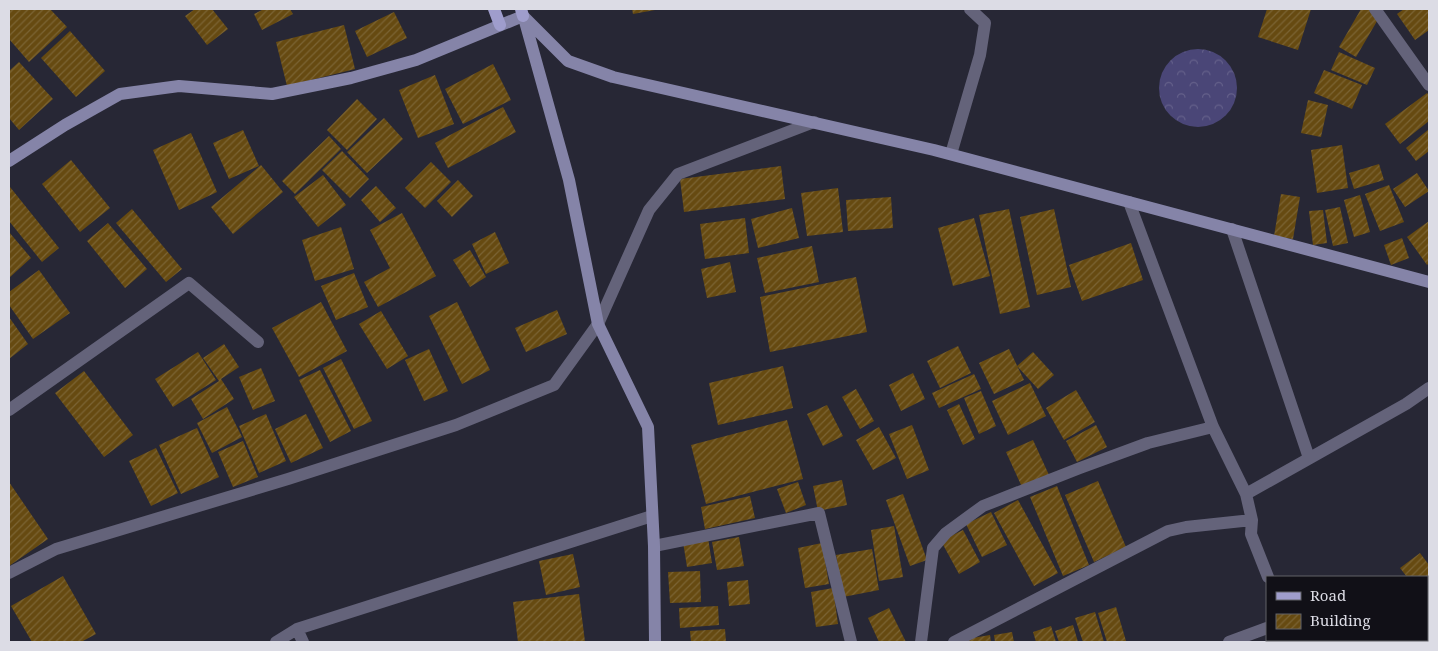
<svg xmlns="http://www.w3.org/2000/svg" width="1438" height="651" viewBox="0 0 1438 651" font-family="'Noto Serif',serif">
	<style>
		.forest { fill: url(#forest-crowns) }
		.building { fill: url(#building-hatch) }
		.lines { fill: none; stroke-linecap: round; stroke-linejoin: round }
		.street { stroke: #64637a; stroke-width: 12 }
		.secondary { stroke: #8584a8; stroke-width: 12 }
		.primary { stroke: #9f9dcc; stroke-width: 12 }
	</style>
	<defs>
		<pattern id="forest-crowns" width="20" height="18" patternUnits="userSpaceOnUse" patternTransform="scale(1.25)"><rect width="20" height="18" fill="#4a4677"/><path d="M2 6a3 3 0 1 1 6 0M12 15a3 3 0 1 1 6 0" fill="none" stroke="#64608a"/></pattern>
		<pattern id="building-hatch" width="6" height="6" patternUnits="userSpaceOnUse" patternTransform="scale(1.25)"><rect width="6" height="6" fill="#664a11"/><path d="M-1 1l2-2M0 6l6-6M5 7l2-2" fill="none" stroke="#7b6434"/></pattern>
	</defs>
	<rect width="100%" height="100%" fill="#272735"/>
	<path class="forest" d="M1159 88a39 39 0 1 1 78 0a39 39 0 1 1-78 0Z"/>
	<path class="building" d="M 10,9 L 50,9 L 67,27 L 29,62 L 9,39 L 9,10 Z
		M 195,9 L 212,9 L 228,29 L 207,45 L 185,16 Z
		M 264,9 L 290,9 L 293,14 L 262,30 L 254,14 Z
		M 632,9 L 655,9 L 655,10 L 633,14 Z
		M 1267,9 L 1311,9 L 1298,50 L 1258,37 Z
		M 1361,9 L 1368,9 L 1380,16 L 1356,57 L 1339,47 Z
		M 1404,9 L 1429,9 L 1429,30 L 1415,40 L 1397,14 Z
		M 394,12 L 407,38 L 367,57 L 355,31 Z
		M 344,25 L 355,69 L 287,86 L 276,42 Z
		M 70,31 L 105,71 L 76,97 L 41,58 Z
		M 1339,52 L 1375,68 L 1367,85 L 1331,70 Z
		M 19,62 L 53,99 L 19,130 L 9,118 L 9,71 Z
		M 493,64 L 511,100 L 463,124 L 445,89 Z
		M 1324,70 L 1362,85 L 1352,109 L 1314,93 Z
		M 435,75 L 454,124 L 418,138 L 399,90 Z
		M 1427,93 L 1429,95 L 1429,121 L 1400,144 L 1385,124 Z
		M 357,99 L 377,119 L 347,150 L 327,130 Z
		M 1308,100 L 1328,105 L 1321,137 L 1301,133 Z
		M 503,107 L 516,132 L 448,168 L 435,143 Z
		M 384,118 L 403,139 L 367,173 L 347,152 Z
		M 1429,129 L 1429,151 L 1416,161 L 1406,148 Z
		M 243,130 L 259,166 L 229,179 L 213,143 Z
		M 191,133 L 217,192 L 179,210 L 153,150 Z
		M 329,136 L 341,149 L 295,194 L 282,181 Z
		M 1342,145 L 1348,188 L 1317,193 L 1311,150 Z
		M 342,151 L 369,179 L 350,198 L 322,170 Z
		M 71,160 L 110,208 L 80,232 L 42,184 Z
		M 431,162 L 451,182 L 425,208 L 405,188 Z
		M 1379,164 L 1384,180 L 1354,189 L 1349,173 Z
		M 261,165 L 283,192 L 233,234 L 211,207 Z
		M 781,166 L 785,199 L 684,212 L 680,179 Z
		M 1417,173 L 1429,191 L 1405,207 L 1393,189 Z
		M 323,175 L 346,205 L 318,227 L 294,197 Z
		M 458,180 L 473,196 L 452,217 L 437,201 Z
		M 1389,185 L 1404,222 L 1380,231 L 1365,194 Z
		M 376,186 L 396,208 L 380,222 L 361,200 Z
		M 10,187 L 59,248 L 42,262 L 9,221 Z
		M 838,188 L 843,232 L 807,236 L 801,193 Z
		M 1281,194 L 1300,197 L 1293,239 L 1274,236 Z
		M 1360,195 L 1370,232 L 1354,237 L 1344,200 Z
		M 891,197 L 893,228 L 848,231 L 846,200 Z
		M 1340,207 L 1348,243 L 1333,246 L 1325,210 Z
		M 792,208 L 799,238 L 758,248 L 751,219 Z
		M 132,209 L 182,269 L 166,282 L 116,223 Z
		M 1009,209 L 1030,307 L 1000,314 L 979,215 Z
		M 1054,209 L 1071,287 L 1037,295 L 1020,217 Z
		M 1323,210 L 1327,243 L 1313,245 L 1309,211 Z
		M 402,213 L 436,276 L 378,307 L 364,282 L 390,268 L 370,230 Z
		M 745,218 L 749,253 L 705,259 L 700,224 Z
		M 974,218 L 990,276 L 953,286 L 938,228 Z
		M 1429,221 L 1429,263 L 1427,265 L 1407,237 Z
		M 108,223 L 147,269 L 125,288 L 87,241 Z
		M 341,227 L 354,269 L 315,281 L 302,240 Z
		M 9,232 L 31,258 L 9,278 Z
		M 495,232 L 509,263 L 486,274 L 472,244 Z
		M 1402,238 L 1409,258 L 1391,265 L 1384,245 Z
		M 1131,243 L 1143,280 L 1082,301 L 1069,265 Z
		M 812,246 L 819,282 L 765,293 L 757,258 Z
		M 470,250 L 486,277 L 470,287 L 453,260 Z
		M 730,262 L 736,292 L 707,298 L 701,269 Z
		M 39,270 L 70,313 L 33,339 L 9,305 L 9,292 Z
		M 354,273 L 368,307 L 336,320 L 321,286 Z
		M 856,277 L 867,332 L 770,352 L 760,297 Z
		M 321,302 L 347,351 L 299,377 L 272,328 Z
		M 457,302 L 490,370 L 462,384 L 429,316 Z
		M 557,310 L 567,334 L 526,352 L 515,328 Z
		M 381,311 L 408,356 L 387,369 L 359,324 Z
		M 9,317 L 28,344 L 9,359 Z
		M 224,344 L 239,367 L 221,379 L 234,399 L 203,419 L 191,399 L 219,381 L 203,358 Z
		M 958,346 L 971,373 L 940,388 L 927,361 Z
		M 429,349 L 448,391 L 424,401 L 405,360 Z
		M 1009,349 L 1024,380 L 994,394 L 979,363 Z
		M 198,352 L 216,380 L 173,407 L 155,379 Z
		M 1033,352 L 1054,375 L 1038,389 L 1017,366 Z
		M 341,359 L 372,421 L 354,429 L 323,368 Z
		M 783,366 L 793,408 L 718,425 L 709,383 Z
		M 261,368 L 275,401 L 253,410 L 239,377 Z
		M 320,370 L 351,431 L 330,442 L 299,380 Z
		M 84,371 L 133,435 L 104,457 L 55,393 Z
		M 913,373 L 925,399 L 901,411 L 889,385 Z
		M 974,374 L 981,389 L 939,408 L 932,393 Z
		M 1030,383 L 1046,416 L 1008,435 L 992,401 Z
		M 856,389 L 874,421 L 860,429 L 842,397 Z
		M 1076,390 L 1095,422 L 1064,440 L 1046,408 Z
		M 981,391 L 996,426 L 979,434 L 964,398 Z
		M 959,404 L 975,439 L 963,445 L 947,410 Z
		M 827,405 L 843,436 L 823,446 L 807,414 Z
		M 227,407 L 242,437 L 212,453 L 197,423 Z
		M 266,414 L 286,461 L 259,473 L 239,426 Z
		M 306,414 L 323,448 L 291,463 L 275,429 Z
		M 787,420 L 803,479 L 706,504 L 691,445 Z
		M 912,425 L 929,470 L 907,479 L 889,434 Z
		M 1096,425 L 1107,447 L 1077,462 L 1066,441 Z
		M 879,427 L 896,458 L 873,470 L 856,440 Z
		M 197,428 L 219,477 L 181,494 L 159,445 Z
		M 1033,440 L 1049,475 L 1022,487 L 1006,452 Z
		M 243,441 L 258,477 L 233,487 L 218,452 Z
		M 156,448 L 178,493 L 151,506 L 129,461 Z
		M 842,480 L 847,505 L 818,511 L 813,486 Z
		M 1098,481 L 1126,547 L 1094,562 L 1065,495 Z
		M 9,482 L 48,539 L 9,566 Z
		M 798,482 L 806,505 L 786,513 L 777,489 Z
		M 1057,486 L 1089,565 L 1063,576 L 1030,497 Z
		M 903,494 L 927,560 L 910,566 L 886,500 Z
		M 750,496 L 755,518 L 705,529 L 701,507 Z
		M 1018,500 L 1058,573 L 1034,586 L 994,513 Z
		M 991,512 L 1007,545 L 982,557 L 966,524 Z
		M 894,526 L 903,577 L 879,581 L 871,530 Z
		M 963,530 L 980,562 L 959,574 L 941,541 Z
		M 739,537 L 744,566 L 717,570 L 712,542 Z
		M 708,538 L 712,563 L 687,567 L 683,542 Z
		M 822,543 L 829,584 L 805,588 L 798,548 Z
		M 872,549 L 879,590 L 843,597 L 836,555 Z
		M 1420,553 L 1429,565 L 1429,606 L 1427,602 L 1427,577 L 1407,577 L 1400,568 Z
		M 573,554 L 580,587 L 546,595 L 539,561 Z
		M 700,571 L 701,602 L 670,603 L 668,572 Z
		M 63,576 L 96,634 L 81,642 L 32,642 L 11,606 Z
		M 748,580 L 750,604 L 729,606 L 727,582 Z
		M 833,588 L 838,624 L 816,627 L 811,592 Z
		M 579,594 L 585,642 L 518,642 L 513,602 Z
		M 718,606 L 719,625 L 680,628 L 679,608 Z
		M 1116,607 L 1126,641 L 1107,642 L 1098,613 Z
		M 889,608 L 906,642 L 879,642 L 868,618 Z
		M 1095,612 L 1104,642 L 1083,642 L 1075,618 Z
		M 1073,625 L 1078,642 L 1059,642 L 1055,631 Z
		M 1051,626 L 1056,642 L 1036,642 L 1033,632 Z
		M 725,629 L 726,642 L 691,642 L 690,631 Z
		M 1012,632 L 1014,642 L 995,642 L 994,635 Z
		M 990,635 L 991,642 L 968,642 L 967,639 Z
		M 1334,640 L 1362,640 L 1364,642 L 1331,642 Z
		M 1368,640 L 1420,640 L 1417,642 L 1370,642 Z"/>
	<g class="lines">
		<path class="street" d="M 1375,9 L 1429,85
			M 951,154 L 980,55 L 985,23 L 970,9
			M 1129,202 L 1213,427 L 1246,494
			M 1232,229 L 1309,458
			M 9,410 L 189,283 L 258,342
			M 654,546 L 819,513 L 851,642
			M 9,573 L 56,549 L 288,479 L 456,425 L 554,385 L 598,324 L 649,210 L 678,174 L 814,122
			M 1268,577 L 1251,534 L 1252,520 L 1246,494 L 1406,404 L 1429,388
			M 1292,640 L 1293,642
			M 276,642 L 297,629
			M 303,642 L 297,629 L 652,516
			M 921,642 L 933,548 L 946,533 L 983,506 L 1080,468 L 1148,443 L 1213,427
			M 954,642 L 1168,531 L 1186,527 L 1252,520
			M 1229,642 L 1267,628"/>
		<path class="secondary" d="M 523,16 L 568,61 L 613,77 L 934,150 L 1429,282
			M 524,18 L 569,180 L 598,324 L 648,427 L 654,546 L 655,642
			M 9,161 L 65,125 L 120,94 L 179,86 L 272,94 L 351,78 L 416,60 L 523,16"/>
		<path class="primary" d="M 494,9 L 500,25
			M 521,9 L 523,16"/>
	</g>
	<rect width="1438" height="651" fill="none" stroke="#dcdce5" stroke-width="20"/>
	<rect x="1266" y="576" width="162" height="65" fill="#111017" stroke="#626269"/>
	<rect x="1276" y="592" width="25" height="8" fill="#9f9dcc" stroke="#626269"/>
	<text x="1310" y="601" font-size="15" fill="#dcdce5">Road</text>
	<rect x="1276" y="614" width="25" height="15" fill="url(#building-hatch)" stroke="#626269"/>
	<text x="1310" y="626" font-size="15" fill="#dcdce5">Building</text>
</svg>
